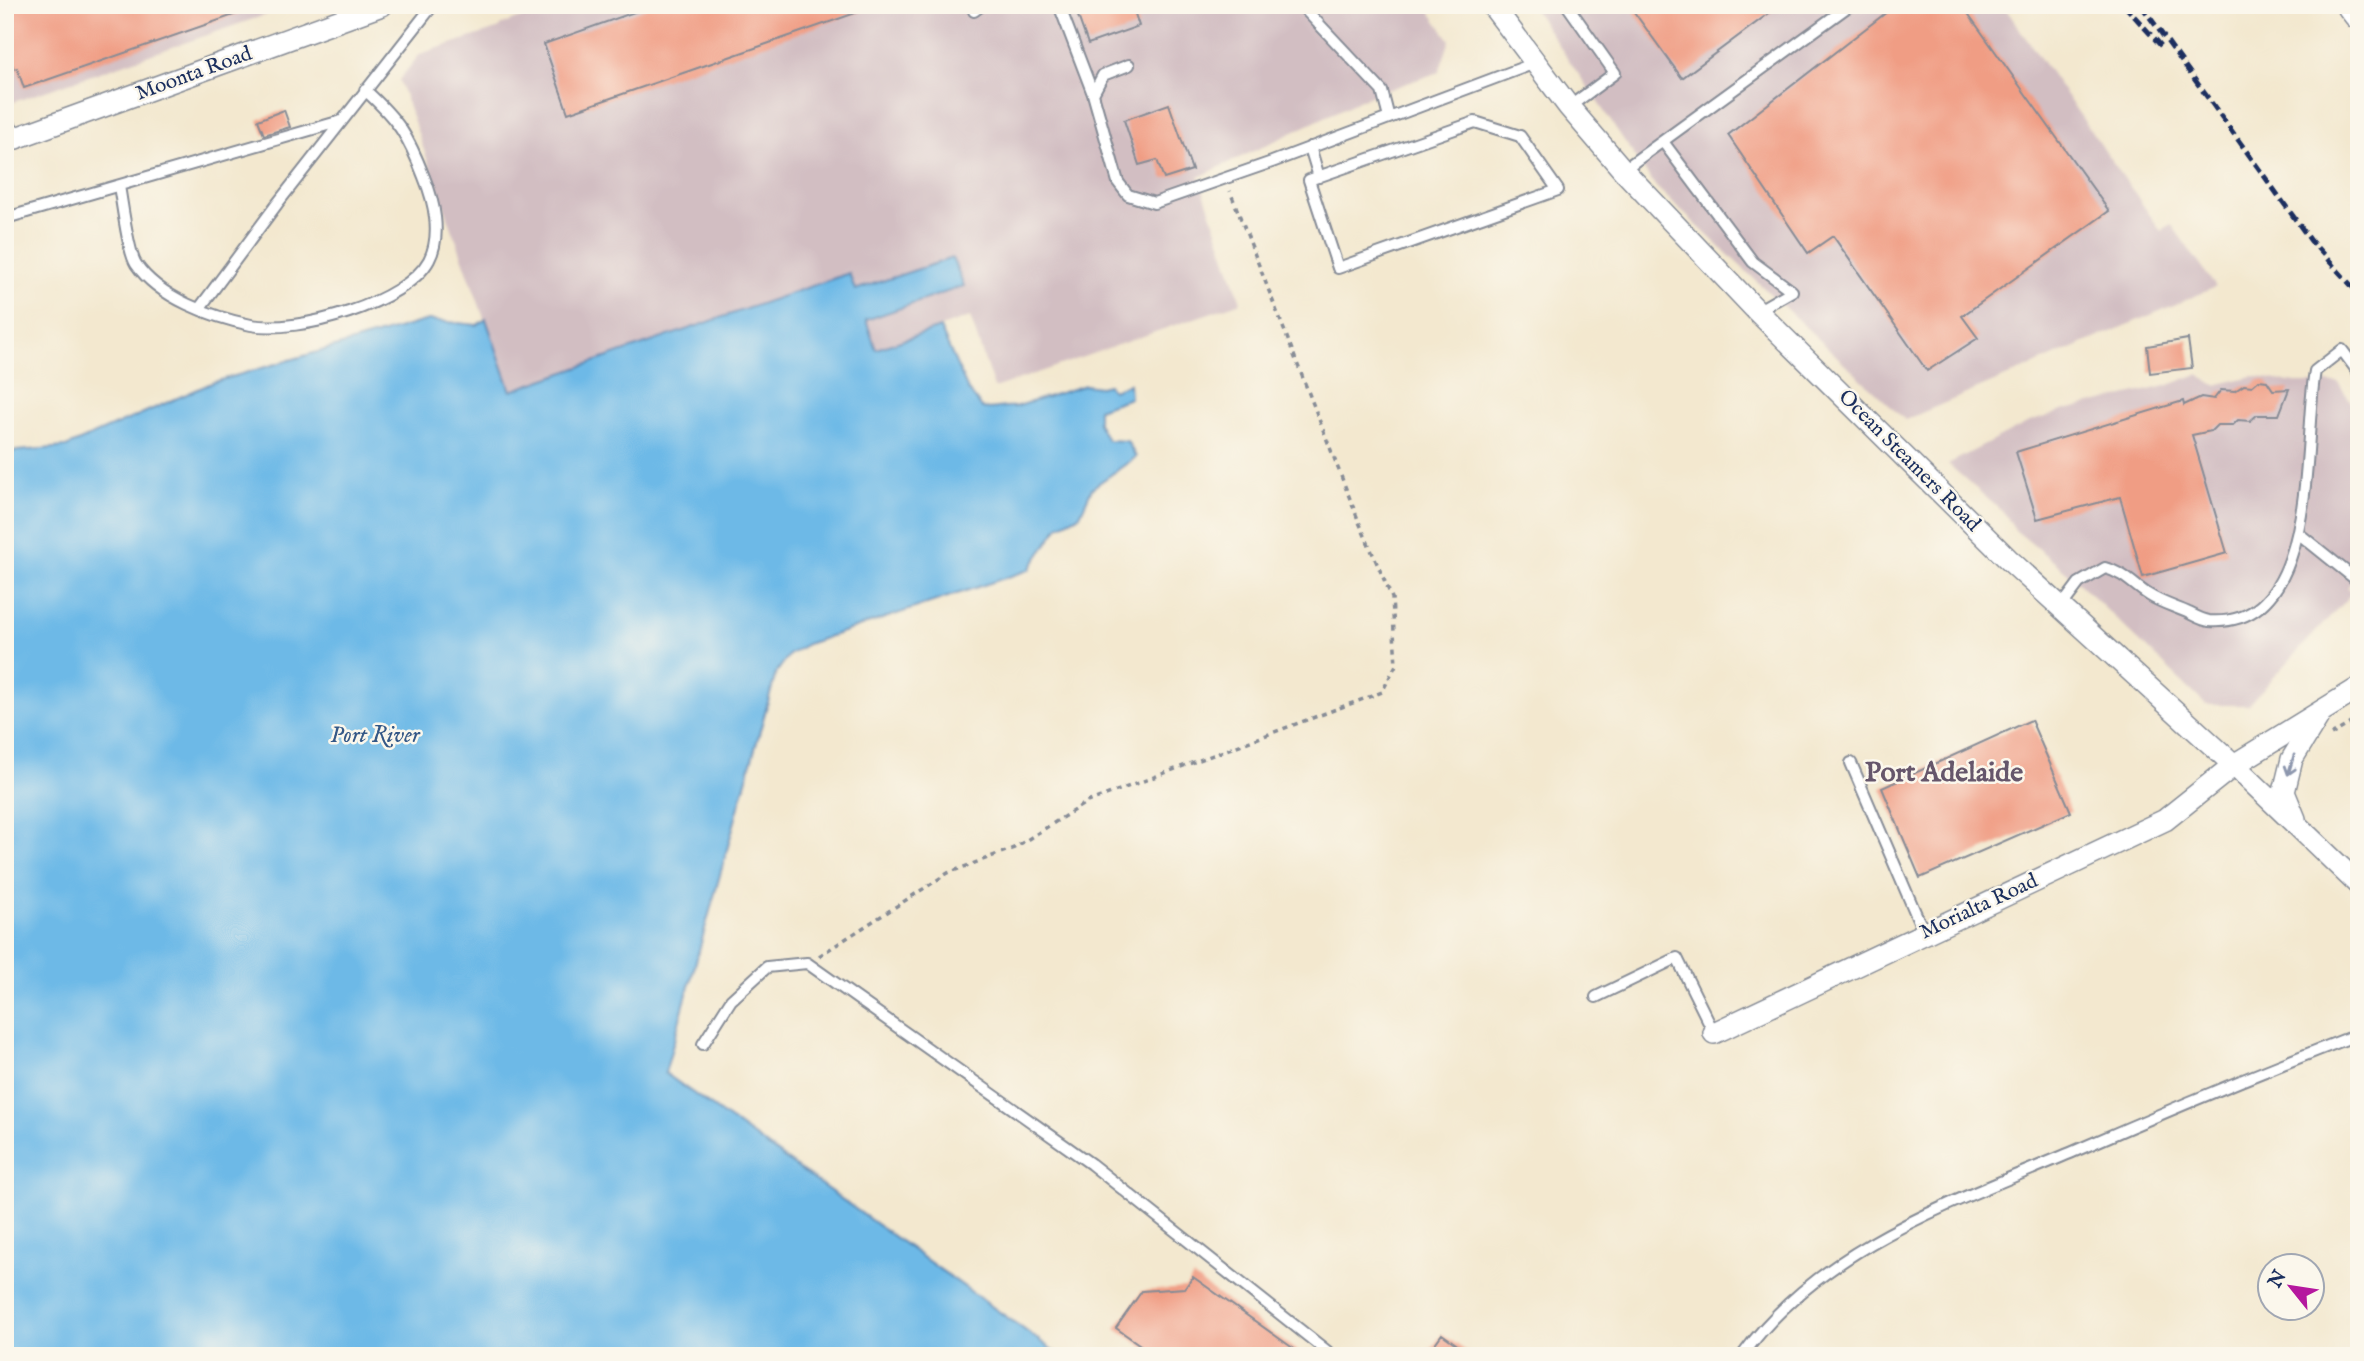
<svg xmlns="http://www.w3.org/2000/svg" width="2364" height="1361" viewBox="0 0 2364 1361" font-family="'IM FELL English',serif">
	<style>
		.industrial { fill: #d2bec2 }
		.water { fill: #6db9e7; stroke: #4474a2; stroke-width: 2 }
		.building { fill: #f09d84 }
		.lines { fill: none; stroke-linecap: round; stroke-linejoin: round }
		.lane-casing { stroke: #878c96; stroke-width: 14 }
		.street-casing { stroke: #878c96; stroke-width: 24 }
		.secondary-casing { stroke: #878c96; stroke-width: 33 }
		.path { stroke: #878c96; stroke-width: 3.5; stroke-dasharray: 5 5; stroke-linecap: butt }
		.lane { stroke: #fff; stroke-width: 10 }
		.street { stroke: #fff; stroke-width: 21 }
		.secondary { stroke: #fff; stroke-width: 30 }
		.rail { stroke: #1b2f5e; stroke-width: 5; stroke-dasharray: 10 5; stroke-linecap: butt }
		.oneway { stroke: #8d97ae }
		.labels { text-anchor: middle; dominant-baseline: central; stroke-width: 5; stroke-linejoin: round; paint-order: stroke }
		.street-label { font-size: 21px; fill: #1b2f5e; stroke: #fbf7ec }
		.water-label { font-size: 23px; font-style: italic; fill: #345887; stroke: #fbf7ec }
		.district-label { font-size: 28px; font-weight: bold; fill: #66566b; stroke: #fbf7ec }
	</style>
	<rect width="100%" height="100%" fill="#fbf7ec"/>
	<filter id="ink" filterUnits="userSpaceOnUse"><feTurbulence type="fractalNoise" baseFrequency=".0143" numOctaves="2"/><feDisplacementMap in="SourceGraphic" scale="14" xChannelSelector="R" yChannelSelector="G"/><feConvolveMatrix kernelMatrix="1 2 1 2 8 2 1 2 1" color-interpolation-filters="sRGB"/></filter>
	<filter id="wash" filterUnits="userSpaceOnUse"><feTurbulence type="fractalNoise" baseFrequency=".00686" numOctaves="4" result="noise"/><feDisplacementMap in="SourceGraphic" scale="28" xChannelSelector="R" yChannelSelector="G"/><feGaussianBlur stdDeviation="1.57" result="paint"/><feColorMatrix in="noise" values="0 0 0 0 0 0 0 0 0 0 0 0 0 0 0 0 0 1.4 0 .05"/><feComposite in="paint" operator="in"/></filter>
	<g filter="url(#wash)">
		<rect width="100%" height="100%" fill="#f3e8cf"/>
		<path class="industrial" d="M 5,5 L 294,5 L 5,105 Z
			M 556,5 L 1425,5 L 1450,40 L 1439,72 L 1367,97 L 1199,177 L 1241,302 L 994,388 L 970,317 L 876,349 L 866,320 L 963,286 L 952,258 L 855,291 L 849,274 L 510,391 L 399,80 L 420,54 L 500,28 L 501,25 Z
			M 1531,5 L 2003,5 L 2161,231 L 2171,224 L 2216,287 L 1905,420 L 1656,187 Z
			M 2198,374 L 2215,385 L 2253,376 L 2295,383 L 2338,383 L 2359,413 L 2359,574 L 2347,587 L 2352,593 L 2248,705 L 2206,705 L 2068,573 L 2015,530 L 2005,514 L 1948,464 L 2027,423 L 2065,410 L 2166,386 Z"/>
		<path class="water" d="M 952,258 L 964,286 L 866,320 L 876,349 L 940,328 L 968,390 L 982,408 C 994,411 1003,405 1015,407 L 1085,385 L 1100,387 L 1108,385 L 1112,390 L 1129,384 L 1130,398 L 1098,409 L 1098,423 L 1107,440 L 1127,441 L 1136,457 L 1092,488 L 1080,515 L 1059,526 L 1029,570 L 807,644 L 789,655 L 776,673 L 665,1073 L 1061,1356 L 5,1356 L 5,452 L 66,447 L 214,382 L 428,320 L 477,325 L 486,319 L 511,391 L 849,273 L 855,290 Z"/>
		<g id="blocks">
			<path class="building" d="M 5,5 L 253,5 L 254,8 L 24,88 L 17,68 L 14,69 L 10,60 L 5,62 Z
				M 645,5 L 869,5 L 870,8 L 568,113 L 544,44 L 646,8 Z
				M 1110,5 L 1132,5 L 1139,26 L 1088,44 L 1078,16 Z
				M 1629,5 L 1780,5 L 1682,78 Z
				M 1896,5 L 1962,5 L 2109,211 L 1962,316 L 1978,338 L 1927,371 L 1833,236 L 1808,253 L 1728,135 Z
				M 1169,104 L 1192,170 L 1164,179 L 1157,160 L 1139,165 L 1124,120 Z
				M 284,110 L 290,127 L 264,135 L 258,120 Z
				M 2188,339 L 2192,368 L 2150,373 L 2147,346 Z
				M 2259,380 L 2267,381 L 2273,390 L 2289,389 L 2279,415 L 2257,415 L 2250,421 L 2238,420 L 2233,425 L 2217,425 L 2211,431 L 2192,435 L 2227,553 L 2143,577 L 2120,497 L 2037,519 L 2016,452 L 2183,401 L 2184,405 L 2201,397 L 2214,399 L 2221,390 L 2235,391 L 2244,385 L 2252,386 Z
				M 2031,720 L 2071,812 L 1920,878 L 1882,788 Z
				M 1193,1277 L 1304,1356 L 1156,1356 L 1116,1328 L 1142,1291 L 1185,1288 Z
				M 1442,1334 L 1473,1356 L 1426,1356 Z"/>
		</g>
	</g>
	<g filter="url(#ink)">
		<use href="#blocks" fill-opacity="0" stroke="#878c96" stroke-width="2"/>
		<g class="lines">
			<g class="lane-casing">
				<path id="lane" d="M 1059,5 L 1093,94
					M 1301,5 L 1382,91 L 1389,118
					M 1567,5 L 1615,73 L 1569,107
					M 974,11 L 982,5
					M 1129,65 L 1103,75 L 1093,94 L 1118,182 L 1128,195 L 1154,203 L 1272,162 L 1535,63
					M 5,112 L 15,138
					M 1475,122 L 1520,136 L 1558,190 L 1338,268 L 1309,180 Z
					M 1664,143 L 1753,262 L 1792,291 L 1757,311
					M 1310,147 L 1319,177
					M 1623,170 L 1850,5
					M 119,186 C 122,202 128,252 136,264 C 159,298 212,317 251,325 C 298,334 406,303 429,260 C 442,235 434,201 424,177 C 408,135 398,120 365,90
					M 5,212 L 13,216 L 341,121
					M 199,309 L 277,204 L 433,5
					M 2298,533 L 2359,582
					M 2061,607 L 2079,583 L 2105,568 C 2125,573 2133,585 2149,595 C 2161,603 2176,607 2189,613 C 2195,616 2202,620 2209,621 C 2321,629 2302,441 2315,371 L 2342,350 L 2359,373
					M 1851,763 L 1924,933
					M 1596,997 L 1677,958 L 1714,1033
					M 703,1044 L 731,1000 L 767,967 L 807,963 L 1091,1164 L 1333,1356
					M 1742,1356 C 1821,1246 1955,1202 2075,1151 C 2169,1110 2263,1071 2359,1034"/>
			</g>
			<g class="street-casing">
				<path id="street" d="M 1492,5 L 1569,107 L 1623,170 L 1757,311 L 2008,559 L 2234,765 L 2359,885
					M 5,142 L 382,5
					M 2295,819 L 2284,792 L 2292,759 L 2319,715
					M 1714,1033 L 2165,820 L 2234,765 L 2359,688"/>
			</g>
			<g class="secondary-casing">
				<path id="secondary" d="M 2352,5 L 2359,14"/>
			</g>
			<path class="path" d="M 2331,735 L 2359,718
				M 819,956 L 948,873 L 1014,848 L 1087,802 L 1382,692 L 1396,665 L 1392,598 L 1359,522 L 1230,191"/>
			<use href="#lane" class="lane"/>
			<use href="#street" class="street"/>
			<use href="#secondary" class="secondary"/>
			<path class="rail" d="M 2124,5 L 2164,49
				M 2141,5 L 2311,241 L 2359,294"/>
		</g>
		<defs><path id="oneway-shaft" d="M-6 0H5M1.5-3L5.5 0L1.5 3" fill="none" stroke-width="1.6" stroke-linecap="round" stroke-linejoin="round" transform="scale(1.75)"/></defs>
		<use class="oneway" href="#oneway-shaft" transform="translate(2291 765) rotate(107)"/>
	</g>
	<g class="labels">
		<g class="street-label">
			<text transform="translate(194 74) rotate(-20)">Moonta Road</text>
			<text transform="translate(1909 461) rotate(45)">Ocean Steamers Road</text>
			<text transform="translate(1979 907) rotate(-25)">Morialta Road</text>
		</g>
		<g class="water-label">
			<text x="375" y="735">Port River</text>
		</g>
		<g class="district-label">
			<text x="1944" y="773">Port Adelaide</text>
		</g>
	</g>
	<rect width="2364" height="1361" fill="none" stroke="#fbf7ec" stroke-width="28"/>
	<g transform="translate(2291 1287) rotate(300)"><circle r="33" fill="#fbf7ec" stroke="#a1a7b3" stroke-width="2"/>
	<path d="M0-5L12 26L0 18L-12 26Z" fill="#b5179e"/>
	<text y="-10" font-size="19" font-weight="bold" text-anchor="middle" fill="#1b2f5e">N</text>
	</g>
</svg>
